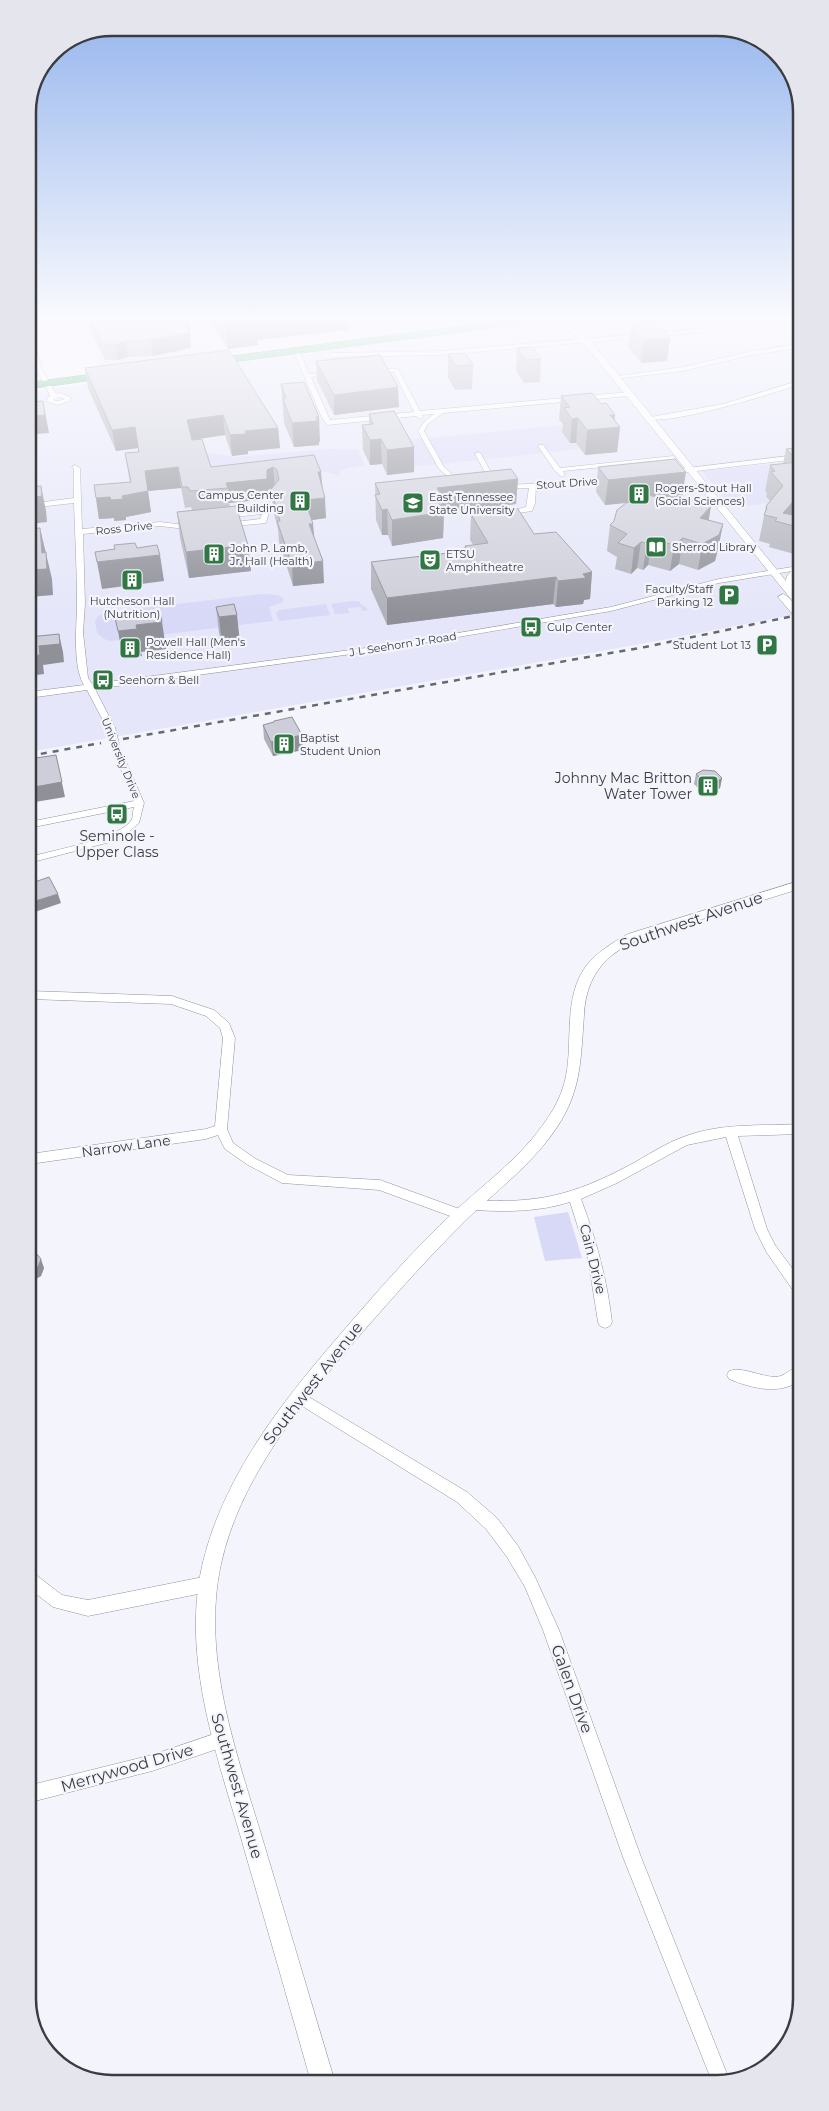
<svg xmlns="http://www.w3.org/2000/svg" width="829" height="2111" viewBox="0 0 829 2111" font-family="Montserrat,sans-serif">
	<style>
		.built { fill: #e5e6f9 }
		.green { fill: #d8d9f7 }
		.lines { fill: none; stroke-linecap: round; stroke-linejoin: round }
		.stream { stroke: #9091bf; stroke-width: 2 }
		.minor-casing { stroke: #91919c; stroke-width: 1 }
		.tertiary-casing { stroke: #91919c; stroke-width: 1 }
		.trunk-casing { stroke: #3a8652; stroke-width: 1 }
		.minor { fill: #fff; fill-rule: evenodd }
		.tertiary { fill: #fff; fill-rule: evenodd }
		.trunk { fill: #60be7c; fill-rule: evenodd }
		.rail { stroke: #68696e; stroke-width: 2.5; stroke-dasharray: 6 6; stroke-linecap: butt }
		.minor-bridge-casing { stroke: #91919c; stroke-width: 9; stroke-linecap: butt }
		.minor-bridge { stroke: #fff; stroke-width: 8 }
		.wall { fill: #b1b1bb }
		.shaded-wall { fill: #909099 }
		.building { fill: #ceceda; stroke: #909099 }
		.labels { text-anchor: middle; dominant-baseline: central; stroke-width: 4.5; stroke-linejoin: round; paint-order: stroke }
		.far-street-label { font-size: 11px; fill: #3b3c40; stroke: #f4f4fd }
		.far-poi-label { font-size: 11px; fill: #3b3c40; stroke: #f4f4fd; text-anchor: start }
		.poi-label { font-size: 14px; fill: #3b3c40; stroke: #f4f4fd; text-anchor: end }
		.street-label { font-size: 14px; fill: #3b3c40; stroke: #f4f4fd }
		.near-street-label { font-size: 16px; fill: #3b3c40; stroke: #f4f4fd }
		.rim { fill: none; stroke: #3b3c40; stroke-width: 2.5 }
	</style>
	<rect width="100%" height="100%" fill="#f4f4fd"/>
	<path class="built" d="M 78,319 L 205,319 L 235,363 L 567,319 L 798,319 L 798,614 L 641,644 L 29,752 L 28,393 L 109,380 Z"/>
	<path class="green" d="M 563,425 L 580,449 L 411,467 L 398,441 Z
		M 328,449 L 358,450 L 365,465 L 340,470 L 340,476 L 325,472 L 315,472 L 214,485 L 200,456 L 212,453 L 235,457 Z
		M 771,464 L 786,481 L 798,486 L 764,490 L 768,496 L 765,497 L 770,503 L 732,507 L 702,471 Z
		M 262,594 L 278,595 L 283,598 L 283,602 L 269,607 L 273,621 L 111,641 L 104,639 L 97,633 L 95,621 L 98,616 L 108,612 Z
		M 353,601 L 360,602 L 361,605 L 365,606 L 368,610 L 362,611 L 361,607 L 348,608 L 349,613 L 335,614 L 331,604 Z
		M 326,604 L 330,615 L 279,621 L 276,613 L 279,610 Z
		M 568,1212 L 582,1258 L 545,1261 L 534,1217 Z"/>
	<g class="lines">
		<path class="stream" d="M 28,324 L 50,319"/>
		<g class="minor-casing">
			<path id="minor" d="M 70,319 L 78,319 L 45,330 L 33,339 L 42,369 L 56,394 L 60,393 L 70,397 L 70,401 L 58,405 L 46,401 L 50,395 L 36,369 L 28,338 L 41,328 ZM 60,397 L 65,399 L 58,401 L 53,400 Z
				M 401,319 L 407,319 L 420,333 L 420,335 L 416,335 Z
				M 798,320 L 798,324 L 442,355 L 332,357 L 329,355 L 332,353 L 442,351 Z
				M 798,344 L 798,348 L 752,355 L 683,371 L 614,379 L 611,377 L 683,367 L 752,351 Z
				M 296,348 L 299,350 L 309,374 L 332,372 L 335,374 L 311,377 L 330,420 L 414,412 L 394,372 L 371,371 L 371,369 L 373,368 L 398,369 L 420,411 L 629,392 L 632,394 L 629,396 L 443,413 L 428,424 L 424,431 L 444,467 L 462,484 L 459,486 L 439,469 L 418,431 L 424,422 L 434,414 L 422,415 L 423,417 L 420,419 L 416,416 L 327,425 L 321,416 L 293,350 Z
				M 798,381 L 798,385 C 775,393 662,428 645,418 L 723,404 Z
				M 539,445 L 543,445 L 560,468 L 673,456 L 676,458 L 673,460 L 563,471 L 565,475 L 562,477 L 555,471 L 538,446 Z
				M 478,452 L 481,454 L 498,485 L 497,486 L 492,485 L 475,454 Z
				M 798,455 L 798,459 L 679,473 L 676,471 L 679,469 Z
				M 75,465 L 80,468 L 82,529 L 160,522 L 194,526 L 198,528 L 194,530 L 160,526 L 83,534 L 85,604 L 83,632 L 88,678 L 92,684 L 381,646 L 611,607 L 719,579 L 798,566 L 798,570 L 719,583 L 611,611 L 381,650 L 95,689 L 115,728 L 111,731 L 107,728 L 87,690 L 29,698 L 29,692 L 84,685 C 72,665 77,625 77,602 C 77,569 75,536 74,503 L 29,508 L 29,504 L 74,498 L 74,469 L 72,467 Z
				M 611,477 L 614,479 L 613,480 L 557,487 L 536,487 L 535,503 L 532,511 L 505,515 L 501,513 L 526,507 L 529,488 L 502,488 L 499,486 L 500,485 L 557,483 Z
				M 274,489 L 277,491 L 279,501 L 269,512 L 266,523 L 224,527 L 224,523 L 227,523 L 260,519 L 262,514 L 224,518 L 220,516 L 224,514 L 264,509 L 271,501 L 271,491 Z
				M 116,745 L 120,748 L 144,803 L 139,823 L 125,835 L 110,842 L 29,863 L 29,857 C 50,851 123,838 132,819 C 133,815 133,810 134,807 L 29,828 L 29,822 L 134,801 L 112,748 Z
				M 30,991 L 172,996 L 214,1010 L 229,1023 L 235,1038 L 227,1129 L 233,1143 L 256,1159 L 288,1175 L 380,1180 L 465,1211 L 467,1215 L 465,1219 L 461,1220 L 379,1190 L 282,1183 L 248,1165 L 225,1149 L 218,1135 L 206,1139 L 30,1164 L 30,1154 L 206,1129 L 215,1126 L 223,1038 L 220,1028 L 206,1016 L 171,1004 L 30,999 Z
				M 799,1124 L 800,1134 L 738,1136 L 767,1229 L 775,1245 L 800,1279 L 800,1295 L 795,1293 L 767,1253 L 755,1229 L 726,1137 L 687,1145 L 617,1183 L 581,1199 C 596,1239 607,1279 612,1322 L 610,1326 L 605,1328 L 600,1326 L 598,1322 L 588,1259 L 570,1202 C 538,1212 507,1212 474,1210 L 470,1209 L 468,1205 L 470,1201 L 474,1200 C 537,1204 573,1195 628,1166 C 647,1156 665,1143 686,1136 C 721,1123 762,1126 799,1124 Z
				M 800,1365 L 800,1380 C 780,1396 751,1388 729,1379 L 727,1375 L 729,1371 C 742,1366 761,1377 776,1377 C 786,1376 791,1368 800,1365 Z
				M 299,1391 L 467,1492 L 497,1518 L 518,1546 L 535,1577 L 559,1630 L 641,1857 L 729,2079 L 711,2079 L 623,1857 L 543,1630 L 525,1587 L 507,1557 L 486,1529 L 457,1502 L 294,1401 L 292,1397 L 294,1393 Z
				M 31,1572 L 36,1575 L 62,1595 L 88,1600 L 208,1576 L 213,1579 L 216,1584 L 213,1589 L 208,1592 L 88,1616 L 53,1607 L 31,1590 Z
				M 223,1731 L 229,1733 L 231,1739 L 229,1745 L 223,1747 L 152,1771 L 31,1802 L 31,1785 L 152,1755 Z"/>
		</g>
		<g class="tertiary-casing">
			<path id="tertiary" d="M 556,319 L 563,319 L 591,341 L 786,581 C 786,575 793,568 798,567 L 798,575 L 795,579 L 798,605 L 795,604 L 585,345 Z
				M 783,594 C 792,598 798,608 798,618 L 795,617 L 778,597 Z
				M 799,881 L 799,889 C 764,900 728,911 693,922 C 665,931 634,937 611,956 C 593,971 585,992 584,1015 C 580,1071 581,1100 543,1146 C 519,1175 489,1197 463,1223 C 423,1263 385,1306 348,1349 C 295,1412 239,1482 221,1564 C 200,1661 240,1762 267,1854 C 290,1930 312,2006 335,2082 L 311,2082 C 290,2008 269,1934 247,1859 C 221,1765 179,1661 203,1562 C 224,1476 281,1403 338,1337 C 375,1294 413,1250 455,1211 C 481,1187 509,1166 532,1139 C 548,1119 561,1101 566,1076 C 573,1040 563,998 586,966 C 597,952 612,943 628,934 Z"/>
		</g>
		<g class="trunk-casing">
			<path id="trunk" d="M 516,319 L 541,319 L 536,322 L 210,365 L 205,362 L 210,359 Z
				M 111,372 L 116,375 L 115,377 L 28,389 L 28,383 Z"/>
		</g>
		<use href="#minor" class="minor"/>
		<use href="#tertiary" class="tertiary"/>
		<use href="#trunk" class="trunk"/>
		<path class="rail" d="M 123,739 L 645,647 L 798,615
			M 29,756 L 101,743"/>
		<g class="minor-bridge-casing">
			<path id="minor-bridge" d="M 111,728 L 116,748"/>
		</g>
		<use href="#minor-bridge" class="minor-bridge"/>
	</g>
	<path class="wall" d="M 89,319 L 187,319 L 191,337 L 190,338 L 191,348 L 153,356 L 128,357 L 118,360 L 105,360 L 91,331 Z
		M 207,319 L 347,319 L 348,330 L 257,340 L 258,345 L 228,349 Z
		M 630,325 L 670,338 L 667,361 L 641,363 L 628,347 Z
		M 517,348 L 541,359 L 540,382 L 524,383 L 516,371 Z
		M 448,354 L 473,365 L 472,389 L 455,390 L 448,377 Z
		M 316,361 L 399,407 L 334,415 L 317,380 Z
		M 85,368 L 278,428 L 280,448 L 248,451 L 248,454 L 232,456 L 225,435 L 198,439 L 211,467 L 314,455 L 322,489 L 326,518 L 312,520 L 314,537 L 324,583 L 293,586 L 279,542 L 278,529 L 273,510 L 271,490 L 269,491 L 269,499 L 229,503 L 230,506 L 248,545 L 251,571 L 189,578 L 180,538 L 177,512 L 192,510 L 191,507 L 185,508 L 181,488 L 148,491 L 151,512 L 126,517 L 126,520 L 114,521 L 114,518 L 99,519 L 96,498 L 130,482 L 125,453 L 138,452 L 138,448 L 116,451 L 88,388 Z
		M 281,384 L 320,441 L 319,442 L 319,445 L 294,447 L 284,423 Z
		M 561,396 L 615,421 L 620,427 L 617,452 L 585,455 L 576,443 L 570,443 L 562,432 L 563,424 L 559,420 Z
		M 369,414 L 414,472 L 387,475 L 382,464 L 370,465 L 363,450 L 362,425 L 369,425 Z
		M 798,448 L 798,515 L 797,516 L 798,516 L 798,555 L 769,547 L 770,544 L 759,541 L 766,506 L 770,501 L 766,497 L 767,493 L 765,491 L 770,465 L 783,464 L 786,449 Z
		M 598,467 L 682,497 L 663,499 L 709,520 L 723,524 L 718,549 L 715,561 L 698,570 L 679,564 L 670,571 L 648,565 L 643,570 L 637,568 L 631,574 L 615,569 L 617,557 L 607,551 L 610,525 L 614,521 L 626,503 L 605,505 L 596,492 Z
		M 518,479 L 516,504 L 444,512 L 443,538 L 392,546 L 388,535 L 382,535 L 376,520 L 375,483 Z
		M 471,514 L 534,534 L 592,572 L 590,599 L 584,600 L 583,604 L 556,607 L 553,604 L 387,625 L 371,589 L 371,562 L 455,552 L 456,549 L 465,548 L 465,546 L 473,545 L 470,540 Z
		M 216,607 L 240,642 L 222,644 L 219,633 Z
		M 274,721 L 303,750 L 273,756 L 264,739 L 263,725 L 274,723 Z
		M 696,774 L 722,778 L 720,788 L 713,793 L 702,792 L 694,784 Z
		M 30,1253 L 44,1268 L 41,1276 L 34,1280 L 30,1279 Z"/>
	<path class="shaded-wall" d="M 235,319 L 347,319 L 348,330 L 257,340 L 258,345 L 228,349 L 225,320 Z
		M 189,322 L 191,337 L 190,338 L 191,348 L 153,356 L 150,340 L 184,323 Z
		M 670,338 L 667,361 L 641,363 L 644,340 Z
		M 126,341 L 128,357 L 118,360 L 115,345 Z
		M 398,387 L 399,407 L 334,415 L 334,395 Z
		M 43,401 L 49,433 L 37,434 L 36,432 L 28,433 L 28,414 Z
		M 223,415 L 225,435 L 190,440 L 187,420 Z
		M 610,415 L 615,415 L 614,428 L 620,427 L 617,452 L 585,455 L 587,430 Z
		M 319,417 L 320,441 L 319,442 L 319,445 L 294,447 L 292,423 Z
		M 578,418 L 576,443 L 570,443 L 572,419 Z
		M 135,427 L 138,448 L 116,451 L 112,430 Z
		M 278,428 L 280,448 L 248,451 L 248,454 L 232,456 L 230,435 L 245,431 Z
		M 381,439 L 382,464 L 370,465 L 370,440 Z
		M 414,447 L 414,472 L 387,475 L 387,450 Z
		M 178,467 L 181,488 L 148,491 L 151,512 L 126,517 L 126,520 L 114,521 L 114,518 L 99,519 L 96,498 L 122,496 L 145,471 Z
		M 273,467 L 275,487 L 269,491 L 269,499 L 229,503 L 228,488 L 226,483 L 267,470 Z
		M 318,472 L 321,472 L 323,493 Z
		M 686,472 L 682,497 L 605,505 L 608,480 Z
		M 518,479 L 516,504 L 444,512 L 443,538 L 392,546 L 392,520 L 441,513 L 441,494 L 437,488 Z
		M 41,486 L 46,511 L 47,522 L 29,524 L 29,498 Z
		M 798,496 L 798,515 L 789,525 L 783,513 Z
		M 325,498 L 326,518 L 306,521 L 305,500 Z
		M 711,506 L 707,531 L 696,543 L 700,518 Z
		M 387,509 L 388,535 L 382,535 L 382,510 Z
		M 309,524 L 313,524 L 315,545 Z
		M 723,524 L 718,549 L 715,561 L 698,570 L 702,544 Z
		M 40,528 L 52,579 L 53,595 L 29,597 L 29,570 L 42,553 Z
		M 683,538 L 679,564 L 670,571 L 674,545 Z
		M 652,539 L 648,565 L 643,570 L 647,543 Z
		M 641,542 L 637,568 L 631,574 L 634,548 Z
		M 248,545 L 251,571 L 189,578 L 186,552 Z
		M 160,555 L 164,581 L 102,589 L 97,562 Z
		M 323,561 L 324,583 L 293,586 L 292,565 Z
		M 592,572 L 590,599 L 584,600 L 583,604 L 556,607 L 558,581 L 583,574 Z
		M 556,577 L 553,604 L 387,625 L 387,598 Z
		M 237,615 L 240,642 L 222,644 L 219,617 Z
		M 162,622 L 166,649 L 141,652 L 142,656 L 123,658 L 118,631 L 136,625 Z
		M 59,634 L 63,652 L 64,662 L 43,665 L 44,674 L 29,676 L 29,656 L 39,646 Z
		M 302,735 L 303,750 L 273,756 L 271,742 Z
		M 56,755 L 65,797 L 29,803 L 29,788 Z
		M 722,778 L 720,788 L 713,793 L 715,783 Z
		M 58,894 L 61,903 L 29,914 L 29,903 Z
		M 41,1259 L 44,1268 L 41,1276 L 34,1280 L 30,1271 Z"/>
	<path class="building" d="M 90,319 L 187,319 L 189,322 L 184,323 L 189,333 L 150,340 L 126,341 L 115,345 L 103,344 Z
		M 653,323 L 658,324 L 670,338 L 644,340 L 630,325 Z
		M 533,347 L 541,359 L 525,360 L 517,348 Z
		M 229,350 L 278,428 L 245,431 L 246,434 L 230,435 L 223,415 L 187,420 L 192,440 L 202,439 L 211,467 L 314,455 L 321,472 L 318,472 L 325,498 L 305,500 L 313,524 L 309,524 L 323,561 L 292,565 L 277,521 L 280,521 L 271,489 L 279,480 L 277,470 L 273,467 L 267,470 L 267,479 L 226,483 L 228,488 L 190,491 L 188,487 L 182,487 L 178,467 L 145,471 L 148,491 L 122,496 L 123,499 L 111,500 L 110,497 L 96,498 L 94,485 L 131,482 L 125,453 L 139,452 L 135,427 L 112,430 L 85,368 Z
		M 465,353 L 473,365 L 456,366 L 448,354 Z
		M 380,355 L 398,387 L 334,395 L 316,361 Z
		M 304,382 L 319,417 L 316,417 L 318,421 L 292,423 L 283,399 L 286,398 L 281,384 Z
		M 592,393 L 601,404 L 606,403 L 615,415 L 610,415 L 620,427 L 587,430 L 578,418 L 572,419 L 564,408 L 570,407 L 561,396 Z
		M 43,401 L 45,415 L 33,416 L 32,414 L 28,414 L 28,402 Z
		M 394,411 L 414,447 L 387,450 L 381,439 L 370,440 L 362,425 L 373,424 L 369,414 Z
		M 798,448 L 798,461 L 786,449 Z
		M 675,459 L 686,472 L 608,480 L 598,467 Z
		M 798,462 L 798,496 L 783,513 L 798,516 L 798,527 L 775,521 L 777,518 L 764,515 L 767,508 L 766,506 L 783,486 L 771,472 L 775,471 L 770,465 Z
		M 511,469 L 518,479 L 437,488 L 441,494 L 434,495 L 444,512 L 392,520 L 387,509 L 382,510 L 375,495 L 380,494 L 375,483 Z
		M 41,486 L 42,496 L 29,498 L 28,487 Z
		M 648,495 L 683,504 L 688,499 L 711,506 L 700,518 L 723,524 L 719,535 L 702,544 L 683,538 L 674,545 L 652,539 L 647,543 L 641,542 L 634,548 L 618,543 L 627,534 L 610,525 L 614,521 L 617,510 L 626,503 L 632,501 L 635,503 L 642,497 Z
		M 236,506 L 248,545 L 186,552 L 177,512 Z
		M 518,509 L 534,534 L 556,532 L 592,572 L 583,574 L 586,578 L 558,581 L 556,577 L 387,598 L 371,562 L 457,552 L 456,549 L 466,548 L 465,546 L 488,543 L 471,514 Z
		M 40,528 L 42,553 L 46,552 L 47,569 L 29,570 L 29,529 Z
		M 135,543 L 137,548 L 157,545 L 160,555 L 97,562 L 95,552 L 115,549 L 114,545 Z
		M 234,604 L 237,615 L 219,617 L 216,607 Z
		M 160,612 L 162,622 L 136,625 L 137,629 L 118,631 L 115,618 Z
		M 59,634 L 60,644 L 39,646 L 40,655 L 29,656 L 29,637 Z
		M 292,717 L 302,735 L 271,742 L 263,725 L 274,722 L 274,721 Z
		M 56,755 L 62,782 L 29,788 L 29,759 Z
		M 703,770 L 715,771 L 722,778 L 715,783 L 704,782 L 696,774 Z
		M 49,877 L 58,894 L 29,903 L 29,884 Z
		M 30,1253 L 36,1253 L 41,1259 L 38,1267 L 30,1271 Z"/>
	<linearGradient id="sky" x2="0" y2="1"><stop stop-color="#93b4ed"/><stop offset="0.52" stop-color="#fafafe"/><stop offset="1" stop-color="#fafafe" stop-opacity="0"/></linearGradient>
	<rect width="829" height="614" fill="url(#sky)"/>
	<defs>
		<g id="building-square" transform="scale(1.125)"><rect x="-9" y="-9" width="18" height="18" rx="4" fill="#317743" stroke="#f4f4fd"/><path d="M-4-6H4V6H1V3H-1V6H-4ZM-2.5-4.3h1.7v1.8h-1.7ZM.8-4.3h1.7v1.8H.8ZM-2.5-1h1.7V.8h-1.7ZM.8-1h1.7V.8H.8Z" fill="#fff"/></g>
		<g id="university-square" transform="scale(1.125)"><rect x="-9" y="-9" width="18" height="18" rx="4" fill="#317743" stroke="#f4f4fd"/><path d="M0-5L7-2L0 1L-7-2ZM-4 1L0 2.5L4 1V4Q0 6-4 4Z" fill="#fff"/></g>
		<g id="library-square" transform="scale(1.125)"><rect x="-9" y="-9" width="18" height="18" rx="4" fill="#317743" stroke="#f4f4fd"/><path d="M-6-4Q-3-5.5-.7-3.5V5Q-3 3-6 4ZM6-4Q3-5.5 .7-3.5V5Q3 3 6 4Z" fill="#fff"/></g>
		<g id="theatre-square" transform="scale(1.125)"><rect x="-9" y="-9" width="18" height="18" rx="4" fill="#317743" stroke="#f4f4fd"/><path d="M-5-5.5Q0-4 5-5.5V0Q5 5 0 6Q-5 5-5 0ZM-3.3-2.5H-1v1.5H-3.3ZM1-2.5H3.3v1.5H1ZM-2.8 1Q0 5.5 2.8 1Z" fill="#fff"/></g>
		<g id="parking-square" transform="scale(1.125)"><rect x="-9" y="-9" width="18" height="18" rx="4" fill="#317743" stroke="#f4f4fd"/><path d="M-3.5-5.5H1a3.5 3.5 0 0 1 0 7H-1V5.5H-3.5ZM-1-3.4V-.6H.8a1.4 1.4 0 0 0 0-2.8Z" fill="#fff"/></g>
		<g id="bus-square" transform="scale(1.125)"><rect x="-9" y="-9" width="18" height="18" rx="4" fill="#317743" stroke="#f4f4fd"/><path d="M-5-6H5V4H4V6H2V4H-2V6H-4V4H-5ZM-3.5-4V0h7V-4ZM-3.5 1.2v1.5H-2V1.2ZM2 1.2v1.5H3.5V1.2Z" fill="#fff"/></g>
	</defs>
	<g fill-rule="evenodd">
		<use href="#building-square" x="639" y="494"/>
		<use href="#building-square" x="300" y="501"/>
		<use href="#university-square" x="413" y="503"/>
		<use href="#library-square" x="656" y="547"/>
		<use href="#building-square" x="214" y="554"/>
		<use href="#theatre-square" x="430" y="560"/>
		<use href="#building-square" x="132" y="580"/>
		<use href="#parking-square" x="729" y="595"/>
		<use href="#bus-square" x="531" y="627"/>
		<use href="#parking-square" x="767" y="645"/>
		<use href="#building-square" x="130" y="648"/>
		<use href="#bus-square" x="103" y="680"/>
		<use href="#building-square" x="284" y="744"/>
		<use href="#building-square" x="708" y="786"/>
		<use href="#bus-square" x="117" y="814"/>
	</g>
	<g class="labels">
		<g class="far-street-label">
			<text transform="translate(567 483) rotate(-4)">Stout Drive</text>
			<text transform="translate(124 528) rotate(-6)">Ross Drive</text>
			<text transform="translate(403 644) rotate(-9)">J L Seehorn Jr Road</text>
			<text transform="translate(121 758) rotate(68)">University Drive</text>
		</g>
		<g class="far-poi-label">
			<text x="655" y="488">Rogers-Stout Hall<tspan x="655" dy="13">(Social Sciences)</tspan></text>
			<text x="284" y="495" text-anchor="end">Campus Center<tspan x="284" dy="13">Building</tspan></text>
			<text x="429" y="497">East Tennessee<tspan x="429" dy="13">State University</tspan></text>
			<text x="672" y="547">Sherrod Library</text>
			<text x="230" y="548">John P. Lamb,<tspan x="230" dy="13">Jr. Hall (Health)</tspan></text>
			<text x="446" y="554">ETSU<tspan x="446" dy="13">Amphitheatre</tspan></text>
			<text x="713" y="589" text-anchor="end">Faculty/Staff<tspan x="713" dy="13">Parking 12</tspan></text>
			<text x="132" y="601" text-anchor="middle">Hutcheson Hall<tspan x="132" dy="13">(Nutrition)</tspan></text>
			<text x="547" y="627">Culp Center</text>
			<text x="146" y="642">Powell Hall (Men's<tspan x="146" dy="13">Residence Hall)</tspan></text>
			<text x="751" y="645" text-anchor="end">Student Lot 13</text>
			<text x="119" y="680">Seehorn &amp; Bell</text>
			<text x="300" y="738">Baptist<tspan x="300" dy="13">Student Union</tspan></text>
		</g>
		<g class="poi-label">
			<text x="692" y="778">Johnny Mac Britton<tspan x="692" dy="16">Water Tower</tspan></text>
			<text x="117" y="836" text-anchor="middle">Seminole -<tspan x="117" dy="16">Upper Class</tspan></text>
		</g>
		<g class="street-label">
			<text transform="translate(126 1146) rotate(-8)">Narrow Lane</text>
			<text transform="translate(593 1259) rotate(76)">Cain Drive</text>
		</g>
		<g class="near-street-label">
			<text transform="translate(691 921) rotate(-19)">Southwest Avenue</text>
			<text transform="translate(313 1383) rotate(-52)">Southwest Avenue</text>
			<text transform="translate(572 1689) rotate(70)">Galen Drive</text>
			<text transform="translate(127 1768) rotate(-16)">Merrywood Drive</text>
			<text transform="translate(237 1786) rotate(74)">Southwest Avenue</text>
		</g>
	</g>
	<path d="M0 0H829V2111H0ZM112 36H717A76 76 0 0 1 793 112V1999A76 76 0 0 1 717 2075H112A76 76 0 0 1 36 1999V112A76 76 0 0 1 112 36Z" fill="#e5e5ee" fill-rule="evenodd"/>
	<path class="rim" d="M112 36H717A76 76 0 0 1 793 112V1999A76 76 0 0 1 717 2075H112A76 76 0 0 1 36 1999V112A76 76 0 0 1 112 36Z"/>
</svg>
